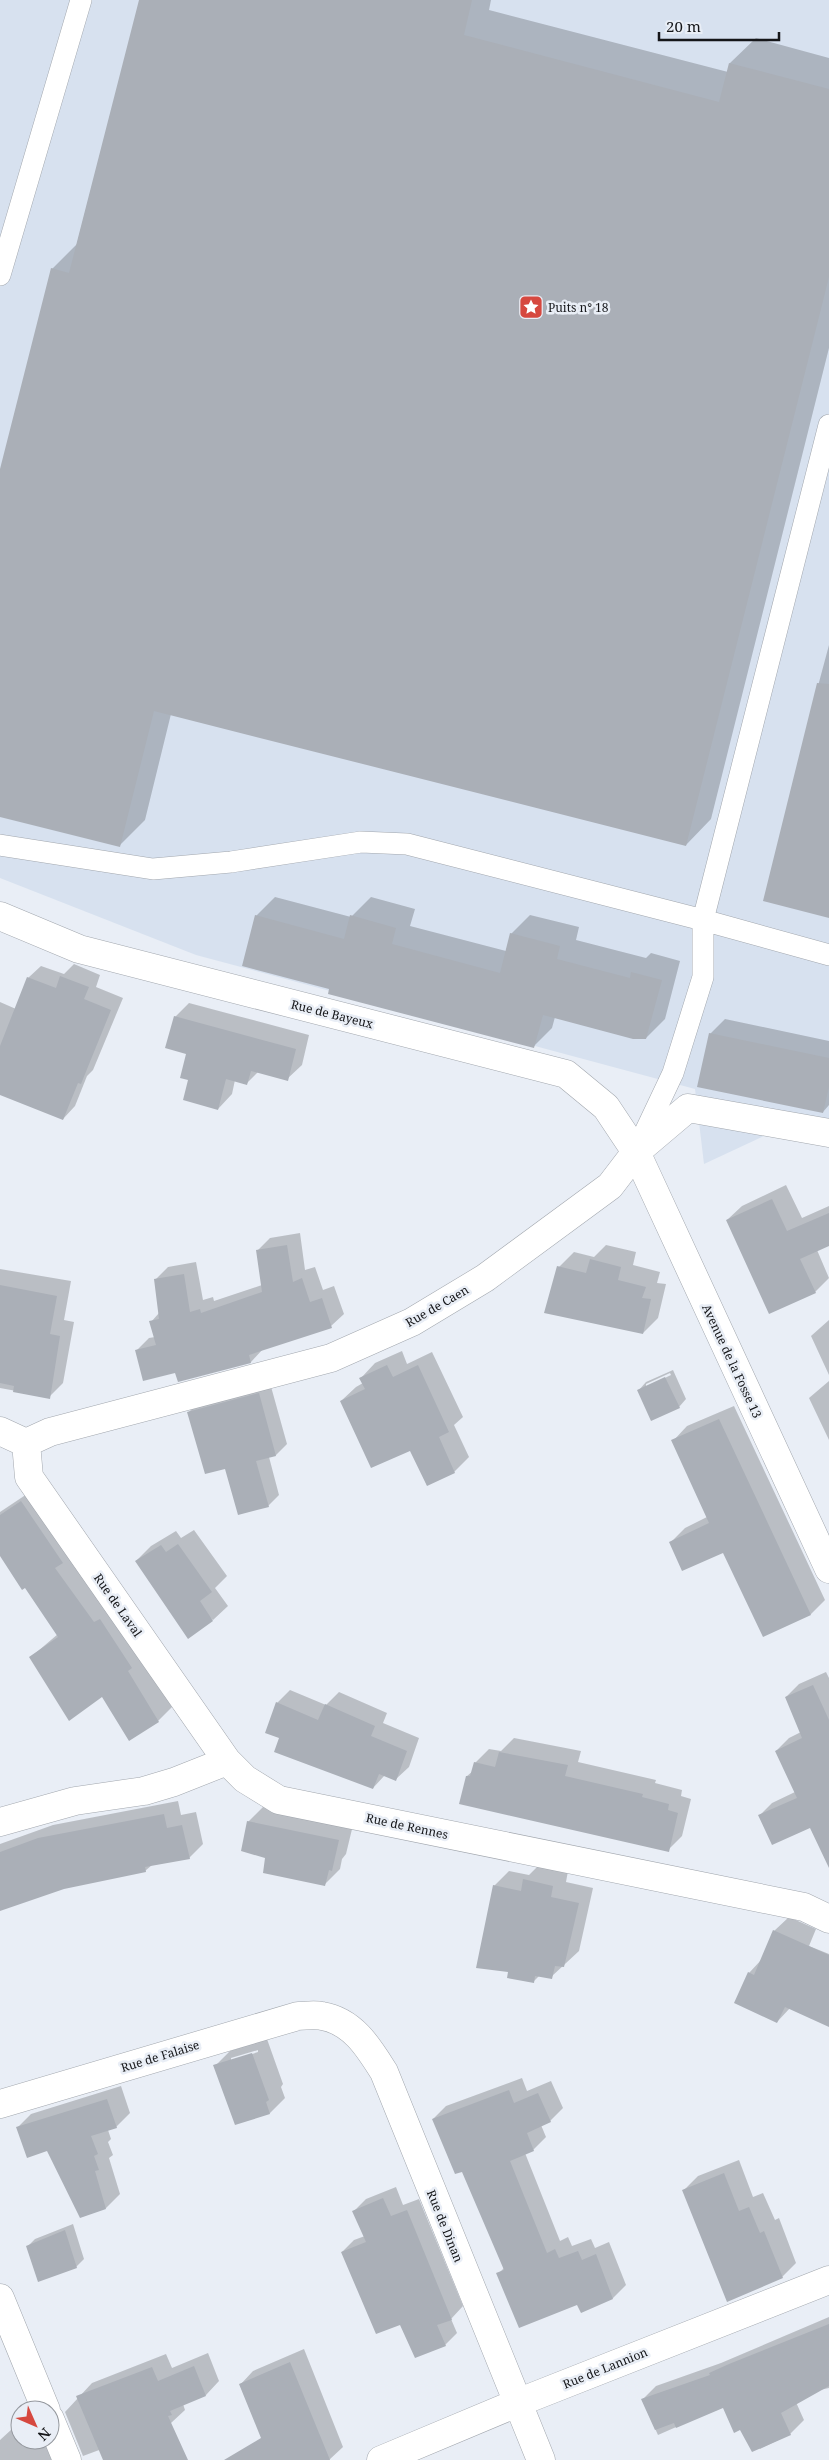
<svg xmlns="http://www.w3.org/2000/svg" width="829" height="2460" viewBox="0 0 829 2460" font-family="'Noto Serif',serif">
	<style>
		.built { fill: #d7e1ef }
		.shadow { fill: #0003; fill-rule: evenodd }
		.building { fill: #aaafb7 }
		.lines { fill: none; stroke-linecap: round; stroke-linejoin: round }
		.service-casing { stroke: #a2a7ae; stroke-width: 22 }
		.minor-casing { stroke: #a2a7ae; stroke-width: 29 }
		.service { stroke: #fff; stroke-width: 21 }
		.minor { stroke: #fff; stroke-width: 28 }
		.labels { text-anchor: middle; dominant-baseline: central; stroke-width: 5; stroke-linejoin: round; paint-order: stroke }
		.poi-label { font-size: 12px; fill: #151619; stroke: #e9eef6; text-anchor: start }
		.street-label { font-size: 12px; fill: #151619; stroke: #e9eef6 }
	</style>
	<rect width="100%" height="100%" fill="#e9eef6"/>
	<path class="built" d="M 0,0 L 829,0 L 829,1142 L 777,1130 L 704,1164 L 695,1089 L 196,955 L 0,878 Z"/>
	<path class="shadow" d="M 140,0 L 491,0 L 489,10 L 728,72 L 730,63 L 756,38 L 829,58 L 829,348 L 711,819 L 686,845 L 171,714 L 145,820 L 119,846 L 0,815 L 0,474 L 52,269 L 77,244 Z
		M 829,645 L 829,917 L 818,686 Z
		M 275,897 L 351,917 L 371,897 L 415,909 L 410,926 L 506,951 L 511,934 L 530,915 L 579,927 L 576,940 L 646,958 L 651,953 L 680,961 L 665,1019 L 646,1038 L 555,1017 L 552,1028 L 533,1047 L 331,988 L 256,916 Z
		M 74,964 L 100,975 L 96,987 L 123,998 L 93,1070 L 87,1076 L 75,1106 L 63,1119 L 0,1094 L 0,1002 L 16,1009 L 28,978 L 41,966 L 64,974 Z
		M 189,1003 L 309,1035 L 302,1065 L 287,1079 L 258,1072 L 247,1083 L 235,1080 L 232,1094 L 218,1109 L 190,1079 L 188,1053 L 175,1017 Z
		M 725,1019 L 829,1041 L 829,1105 L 823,1112 L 710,1034 Z
		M 786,1185 L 802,1218 L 829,1206 L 829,1245 L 817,1250 L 829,1278 L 815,1292 L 727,1220 L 742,1206 Z
		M 300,1233 L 305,1270 L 315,1267 L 323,1290 L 334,1286 L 344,1314 L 331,1326 L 263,1349 L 251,1362 L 176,1372 L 136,1351 L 149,1338 L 155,1337 L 151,1322 L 159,1313 L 156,1279 L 168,1267 L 196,1262 L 203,1300 L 213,1297 L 214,1301 L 262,1285 L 257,1251 L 270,1238 Z
		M 606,1245 L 636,1252 L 633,1265 L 660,1272 L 657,1283 L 666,1284 L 658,1318 L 643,1333 L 559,1267 L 574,1252 L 594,1257 Z
		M 0,1269 L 71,1281 L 64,1320 L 74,1322 L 63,1383 L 49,1397 L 0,1388 Z
		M 829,1320 L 829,1375 L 811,1336 Z
		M 402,1351 L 407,1364 L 432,1352 L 463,1417 L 454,1425 L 469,1457 L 454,1472 L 427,1485 L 411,1449 L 371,1466 L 341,1401 L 356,1387 L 363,1383 L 361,1378 L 375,1363 Z
		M 673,1370 L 686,1399 L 679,1407 L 639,1390 L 646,1382 ZM 670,1373 L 671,1375 L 646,1387 L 646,1384 Z
		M 829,1381 L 829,1440 L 809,1398 Z
		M 270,1383 L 287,1444 L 276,1455 L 269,1457 L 279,1495 L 268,1506 L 226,1467 L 188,1413 L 199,1401 Z
		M 734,1406 L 825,1600 L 811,1614 L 763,1635 L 724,1552 L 671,1542 L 685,1528 L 707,1517 L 673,1441 L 687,1426 Z
		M 36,1488 L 172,1707 L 158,1721 L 31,1657 L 58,1634 L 26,1586 L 0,1554 L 0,1512 Z
		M 194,1530 L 227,1576 L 215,1588 L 228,1606 L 213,1620 L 136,1561 L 151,1546 L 176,1531 L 181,1538 Z
		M 826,1672 L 829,1678 L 829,1866 L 810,1826 L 759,1816 L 772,1803 L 795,1792 L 776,1751 L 789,1738 L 801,1732 L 786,1697 L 799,1684 Z
		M 290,1690 L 326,1705 L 339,1692 L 387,1713 L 383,1723 L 419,1738 L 409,1767 L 396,1779 L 385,1775 L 373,1788 L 280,1737 L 277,1703 Z
		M 514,1738 L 581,1751 L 578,1762 L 656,1780 L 655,1783 L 682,1790 L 681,1796 L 691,1799 L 682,1836 L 668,1850 L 467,1776 L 473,1771 L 475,1763 L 489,1749 L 501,1751 Z
		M 178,1801 L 181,1815 L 196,1812 L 203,1844 L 189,1858 L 152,1865 L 145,1871 L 64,1888 L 0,1910 L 0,1844 L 53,1825 Z
		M 263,1807 L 353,1825 L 346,1854 L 342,1859 L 340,1869 L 325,1884 L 248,1822 Z
		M 539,1865 L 568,1871 L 566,1882 L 593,1888 L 579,1951 L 551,1977 L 539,1976 L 533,1982 L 510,1971 L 494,1886 L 509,1871 L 529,1875 Z
		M 789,1917 L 816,1929 L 809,1946 L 829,1954 L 829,2026 L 790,2008 L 777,2022 L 749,1973 L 762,1959 L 774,1931 Z
		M 267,2039 L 283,2084 L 281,2087 L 285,2098 L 270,2113 L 236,2123 L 215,2066 L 230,2051 ZM 258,2050 L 258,2052 L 231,2061 L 231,2058 Z
		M 522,2078 L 527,2091 L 551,2081 L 563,2108 L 550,2121 L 541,2125 L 546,2137 L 533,2150 L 525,2153 L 560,2241 L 568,2237 L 572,2246 L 591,2239 L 595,2248 L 609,2242 L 626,2285 L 613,2298 L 581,2311 L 578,2304 L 498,2274 L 504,2268 L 462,2170 L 433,2119 L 446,2106 Z
		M 121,2086 L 130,2113 L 116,2127 L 108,2130 L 111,2139 L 108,2142 L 113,2155 L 109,2158 L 120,2194 L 106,2208 L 81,2217 L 48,2149 L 17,2128 L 31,2114 Z
		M 739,2160 L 753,2197 L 763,2193 L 775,2220 L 779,2218 L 796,2263 L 782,2277 L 684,2190 L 698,2176 Z
		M 396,2187 L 403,2205 L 419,2199 L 463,2306 L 451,2319 L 457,2333 L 445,2345 L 401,2323 L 342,2252 L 354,2240 L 365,2236 L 354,2211 L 366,2199 Z
		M 73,2224 L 84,2259 L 76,2267 L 28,2246 L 35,2239 Z
		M 829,2317 L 829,2388 L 801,2394 L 795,2400 L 804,2420 L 790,2434 L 760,2449 L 724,2406 L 658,2435 L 642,2400 L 656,2386 L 721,2363 Z
		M 304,2349 L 343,2447 L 329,2460 L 231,2460 L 262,2438 L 240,2385 L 253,2371 Z
		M 208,2353 L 219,2381 L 206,2395 L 183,2404 L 185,2410 L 171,2423 L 155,2429 L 166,2460 L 117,2460 L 110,2446 L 83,2456 L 65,2412 L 92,2383 L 166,2354 L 172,2368 Z
		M 20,2425 L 20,2440 L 50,2440 L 60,2460 L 0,2460 L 0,2440 L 12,2429 Z"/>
	<path class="building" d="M 139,0 L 472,0 L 464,35 L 719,102 L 729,63 L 829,89 L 829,277 L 686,846 L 154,711 L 120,847 L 0,817 L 0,469 L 51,268 L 69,273 Z
		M 817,683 L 829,684 L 829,918 L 763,901 Z
		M 255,915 L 344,939 L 350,915 L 396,928 L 392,944 L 500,973 L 510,933 L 560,946 L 557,959 L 630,978 L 631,972 L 662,980 L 646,1039 L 633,1039 L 543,1015 L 534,1048 L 328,994 L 329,989 L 242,966 Z
		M 60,976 L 89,987 L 84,999 L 111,1010 L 81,1084 L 78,1083 L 63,1120 L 0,1095 L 0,1046 L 27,977 L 56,988 Z
		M 174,1016 L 296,1049 L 288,1081 L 251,1071 L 247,1085 L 226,1079 L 218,1110 L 183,1100 L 188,1080 L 180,1078 L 186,1054 L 165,1048 Z
		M 709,1033 L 829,1058 L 829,1087 L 823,1113 L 697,1087 Z
		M 772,1199 L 787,1231 L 829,1213 L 829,1246 L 800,1259 L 816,1293 L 769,1314 L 726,1220 Z
		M 287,1245 L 293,1282 L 302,1278 L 310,1302 L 322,1298 L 332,1328 L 249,1355 L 251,1363 L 178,1382 L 175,1373 L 143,1381 L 135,1350 L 156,1345 L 149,1321 L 159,1319 L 154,1279 L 184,1274 L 190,1312 L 200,1309 L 201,1313 L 262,1292 L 256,1250 Z
		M 590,1259 L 621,1267 L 618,1280 L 646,1287 L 642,1298 L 651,1299 L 643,1334 L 544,1313 L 557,1266 L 586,1273 Z
		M 0,1285 L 57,1296 L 50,1334 L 60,1336 L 50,1399 L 13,1392 L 14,1386 L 0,1383 Z
		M 387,1365 L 393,1377 L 418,1365 L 449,1432 L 439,1437 L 455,1473 L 427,1486 L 410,1451 L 371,1468 L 340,1401 L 365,1389 L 359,1378 Z
		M 665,1377 L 680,1408 L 651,1421 L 637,1390 Z
		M 259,1393 L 276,1456 L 256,1461 L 269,1507 L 238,1515 L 225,1469 L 205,1474 L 187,1412 Z
		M 719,1419 L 811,1615 L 763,1637 L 723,1553 L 682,1571 L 669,1542 L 709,1523 L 671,1440 Z
		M 21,1501 L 63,1563 L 55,1568 L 94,1622 L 100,1619 L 132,1668 L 128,1671 L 159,1722 L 129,1741 L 102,1697 L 69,1721 L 29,1657 L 58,1637 L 25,1588 L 22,1590 L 0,1556 L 0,1515 Z
		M 178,1544 L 212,1592 L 200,1601 L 213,1621 L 188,1639 L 135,1561 L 161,1545 L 166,1552 Z
		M 813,1685 L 829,1720 L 829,1868 L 810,1828 L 772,1845 L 758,1815 L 797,1798 L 775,1751 L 802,1738 L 785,1697 Z
		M 276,1702 L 318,1720 L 325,1704 L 375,1726 L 371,1736 L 407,1751 L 396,1781 L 379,1774 L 373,1789 L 274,1752 L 279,1738 L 265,1733 Z
		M 499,1752 L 568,1765 L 565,1776 L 643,1794 L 642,1797 L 669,1804 L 668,1810 L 678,1813 L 669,1852 L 459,1804 L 466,1776 L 470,1776 L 474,1762 L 495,1767 Z
		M 164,1814 L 167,1828 L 182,1825 L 190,1859 L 145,1867 L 146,1872 L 64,1889 L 0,1911 L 0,1852 L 38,1838 Z
		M 247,1821 L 339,1840 L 332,1871 L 329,1870 L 325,1886 L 263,1873 L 265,1858 L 241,1851 Z
		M 523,1879 L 553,1886 L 551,1897 L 579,1903 L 564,1967 L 555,1966 L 552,1979 L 535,1976 L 534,1983 L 507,1978 L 508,1972 L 476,1968 L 493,1885 L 521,1891 Z
		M 773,1930 L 829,1955 L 829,2027 L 785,2007 L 777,2023 L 734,2003 L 748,1972 L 754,1975 Z
		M 252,2053 L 269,2100 L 266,2102 L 270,2114 L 235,2125 L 213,2065 Z
		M 509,2090 L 514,2103 L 538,2093 L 551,2122 L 527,2133 L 534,2151 L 510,2161 L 547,2253 L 555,2249 L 559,2258 L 578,2251 L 582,2260 L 596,2254 L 613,2299 L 581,2313 L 577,2305 L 519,2328 L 496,2273 L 504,2270 L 462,2172 L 455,2174 L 432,2119 Z
		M 107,2099 L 117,2128 L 91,2136 L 98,2154 L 94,2156 L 99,2170 L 95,2171 L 106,2209 L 80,2218 L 47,2151 L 27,2158 L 16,2127 Z
		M 724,2173 L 739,2211 L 749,2207 L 760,2233 L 764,2231 L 783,2278 L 727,2302 L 682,2190 Z
		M 383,2198 L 391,2216 L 407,2210 L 452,2320 L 437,2325 L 446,2346 L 415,2358 L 400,2325 L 376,2334 L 341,2252 L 366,2242 L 352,2211 Z
		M 65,2230 L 77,2268 L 38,2282 L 26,2246 Z
		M 829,2324 L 829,2386 L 781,2413 L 791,2435 L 752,2452 L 740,2430 L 734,2433 L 723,2408 L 676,2428 L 674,2423 L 655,2430 L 641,2399 L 710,2375 L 709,2373 L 729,2364 Z
		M 290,2362 L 330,2460 L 224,2460 L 261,2438 L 239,2384 Z
		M 194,2366 L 206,2396 L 170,2411 L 172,2415 L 168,2416 L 188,2460 L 103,2460 L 76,2396 L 152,2367 L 158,2381 Z"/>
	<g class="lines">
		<g class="service-casing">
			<path id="service" d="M 0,275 L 81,0
				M 0,845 L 153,869 L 231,862 L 361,842 L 407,844 L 703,920 L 829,955
				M 637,1149 L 673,1073 L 703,977 L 703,920 L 829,425"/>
		</g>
		<g class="minor-casing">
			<path id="minor" d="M 0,916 L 79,949 L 566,1074 L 606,1107 L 636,1152 L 829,1569
				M 0,1431 L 26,1443 L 50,1432 L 331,1358 L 412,1322 L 485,1278 L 610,1186 L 636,1152 L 688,1108 L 829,1133
				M 26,1443 L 29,1477 L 227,1761
				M 0,1822 L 75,1801 L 144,1791 L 174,1782 L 227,1761 L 245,1779 L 279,1800 L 804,1907 L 829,1919
				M 0,2104 L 298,2016 C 305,2016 314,2014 322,2016 C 353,2021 369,2048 384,2072 L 541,2460
				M 0,2298 L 46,2410
				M 50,2419 L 67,2460
				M 381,2460 L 517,2403 L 829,2280"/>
		</g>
		<use href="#service" class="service"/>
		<use href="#minor" class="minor"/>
	</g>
	<defs>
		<g id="sight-square" transform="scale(1.25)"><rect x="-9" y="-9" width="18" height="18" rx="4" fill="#d6483f" stroke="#e9eef6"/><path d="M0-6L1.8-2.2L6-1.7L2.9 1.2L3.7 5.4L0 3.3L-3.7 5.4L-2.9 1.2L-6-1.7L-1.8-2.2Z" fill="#fff"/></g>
	</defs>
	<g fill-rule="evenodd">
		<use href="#sight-square" x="531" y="307"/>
	</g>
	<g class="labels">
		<g class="poi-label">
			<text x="548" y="307">Puits n° 18</text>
		</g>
		<g class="street-label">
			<text transform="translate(332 1014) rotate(14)">Rue de Bayeux</text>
			<text transform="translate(437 1306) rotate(-30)">Rue de Caen</text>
			<text transform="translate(732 1361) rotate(65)">Avenue de la Fosse 13</text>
			<text transform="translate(118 1605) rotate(55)">Rue de Laval</text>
			<text transform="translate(407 1826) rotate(12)">Rue de Rennes</text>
			<text transform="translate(160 2056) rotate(-17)">Rue de Falaise</text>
			<text transform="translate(445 2226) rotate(68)">Rue de Dinan</text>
			<text transform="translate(605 2368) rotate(-22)">Rue de Lannion</text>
		</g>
	</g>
	<g transform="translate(35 2425) rotate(135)"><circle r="24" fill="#e9eef6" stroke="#94989e"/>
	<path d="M0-4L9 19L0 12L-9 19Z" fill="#d6483f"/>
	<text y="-8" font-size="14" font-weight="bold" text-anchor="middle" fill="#151619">N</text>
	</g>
	<path d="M659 32v8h120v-8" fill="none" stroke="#151619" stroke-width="2.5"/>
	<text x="666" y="32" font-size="15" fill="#151619" stroke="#e9eef6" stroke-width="4" paint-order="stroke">20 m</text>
</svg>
